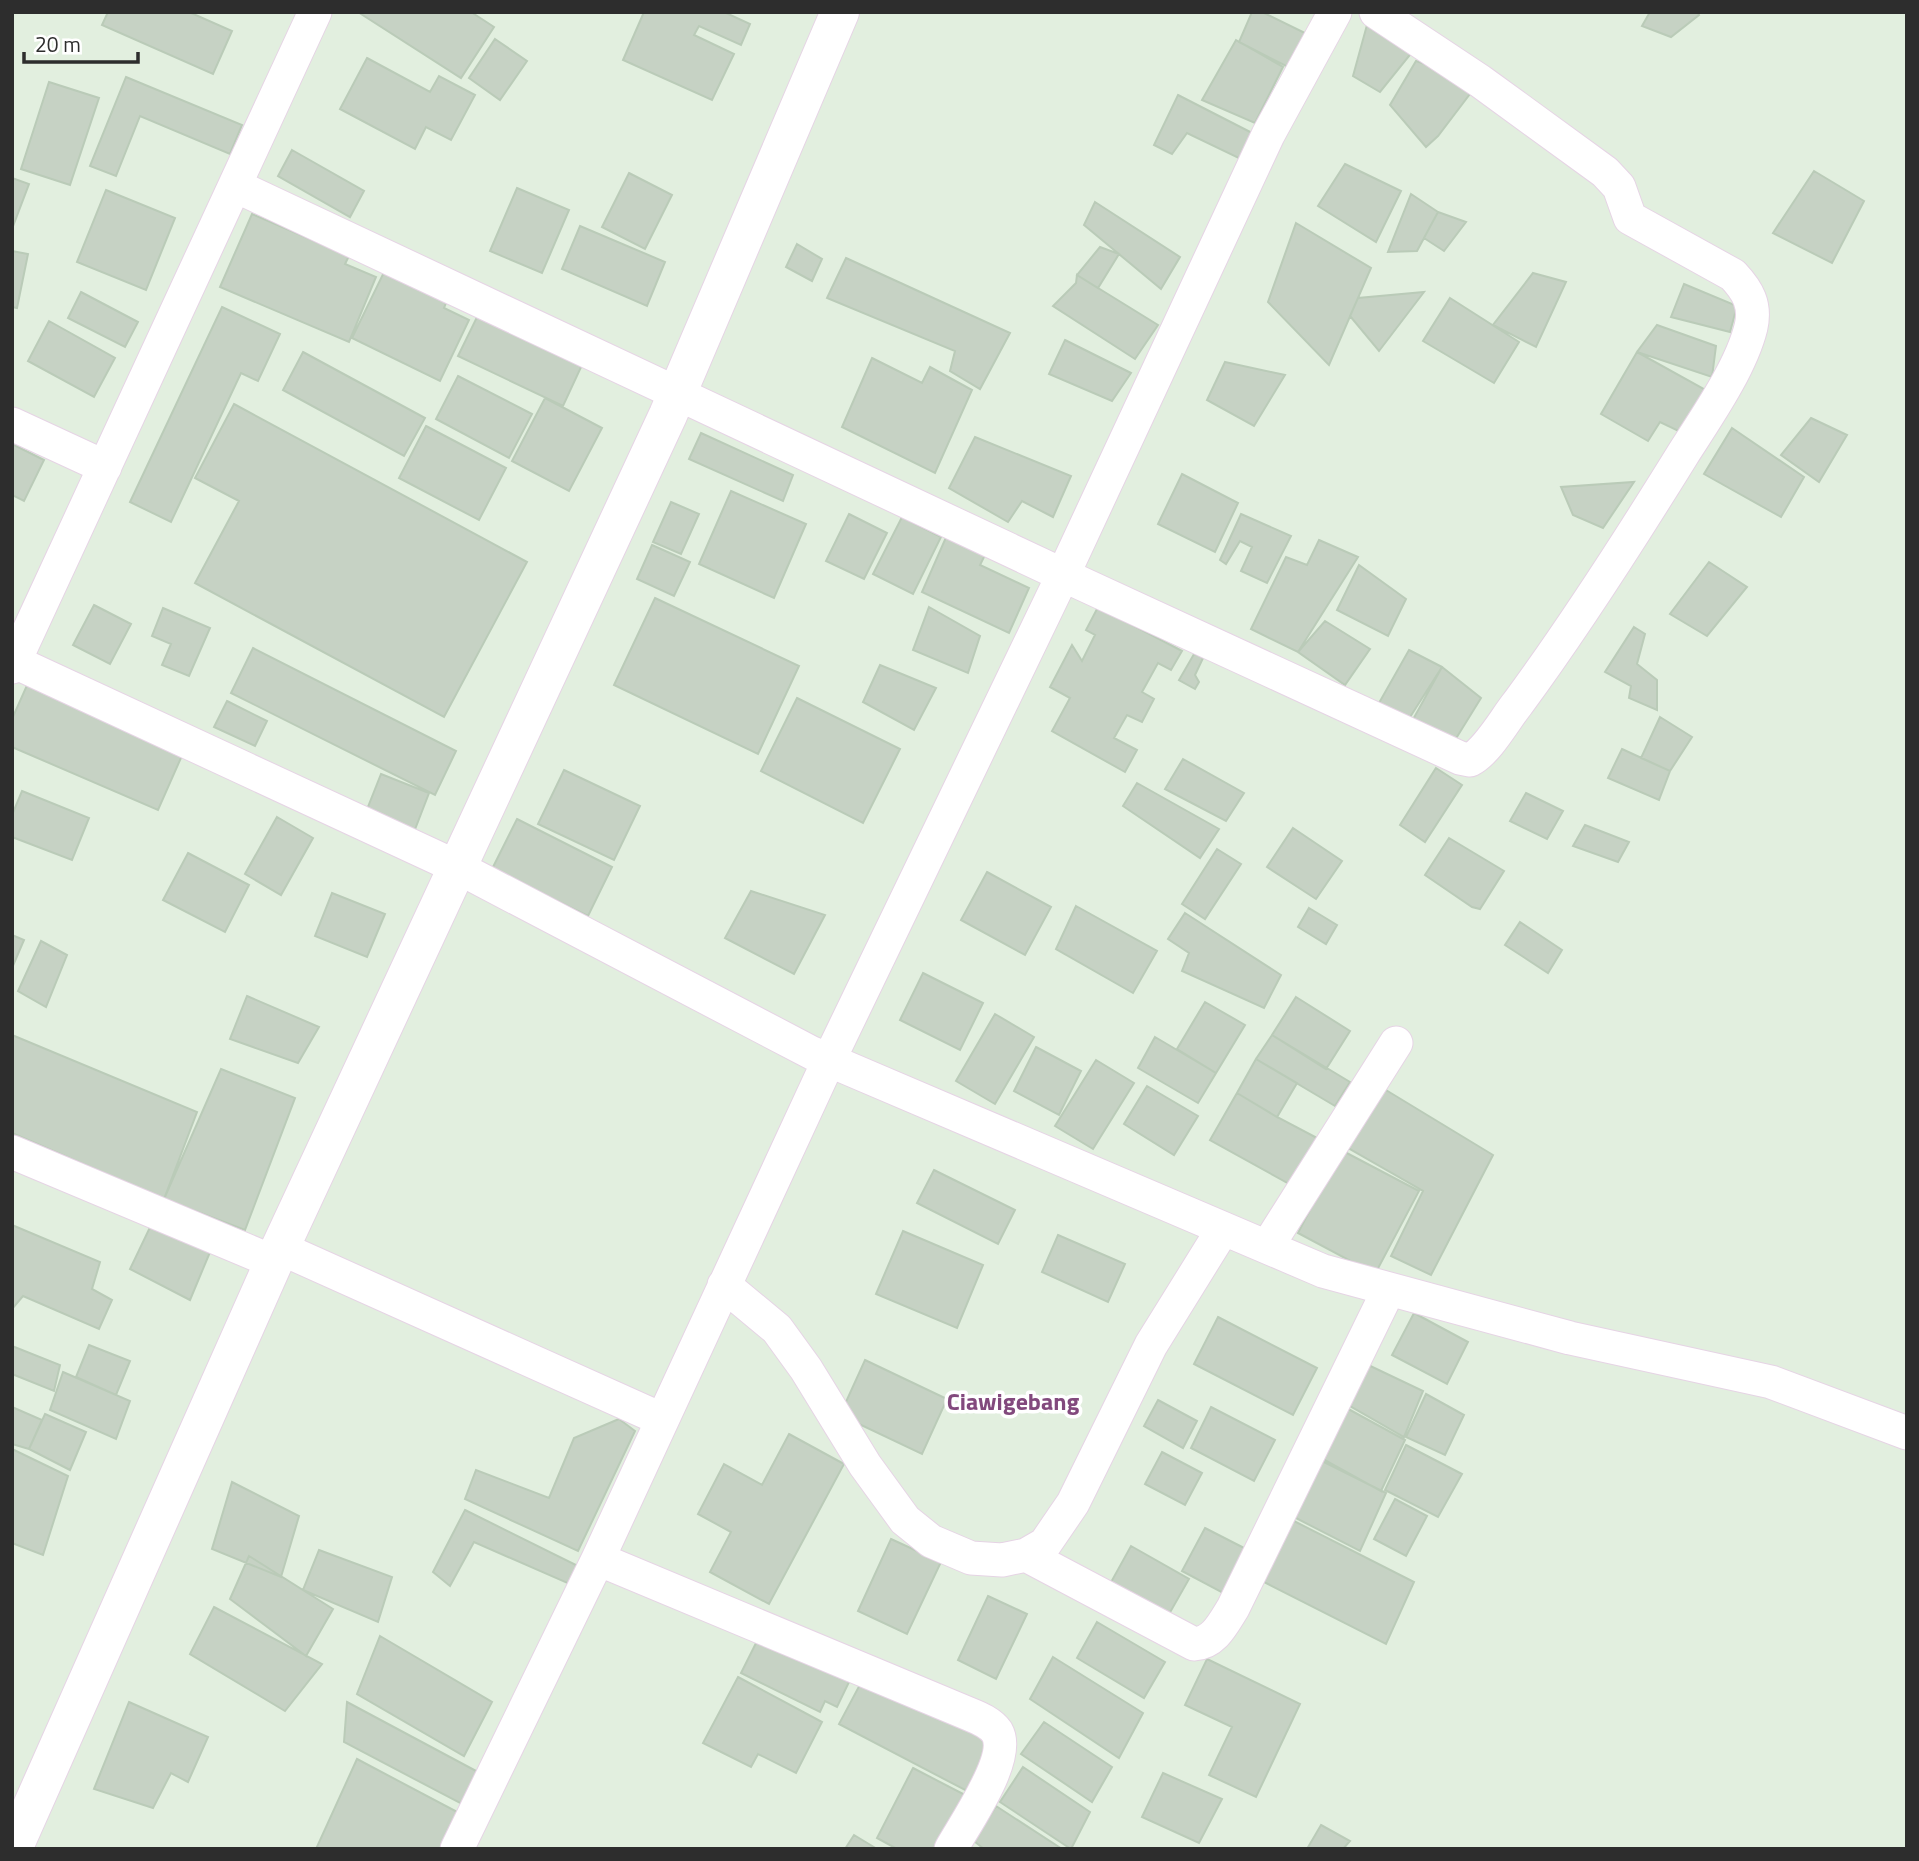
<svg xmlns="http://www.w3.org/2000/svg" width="1919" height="1861" viewBox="0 0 1919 1861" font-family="'Titillium Web',sans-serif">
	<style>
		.building { fill: #c6d2c4; stroke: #bacbb8; stroke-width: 2 }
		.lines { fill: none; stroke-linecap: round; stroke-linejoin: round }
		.street-casing { stroke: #e6d4e5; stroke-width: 35 }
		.secondary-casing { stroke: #e6d4e5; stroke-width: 40 }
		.street { stroke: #fff; stroke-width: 33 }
		.secondary { stroke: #fff; stroke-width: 38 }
		.labels { text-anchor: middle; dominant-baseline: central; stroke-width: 7; stroke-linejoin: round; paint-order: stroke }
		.quarter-label { font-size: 24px; font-weight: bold; fill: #82497d; stroke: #fff }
	</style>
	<rect width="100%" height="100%" fill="#e2efdf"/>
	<path class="building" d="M 108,12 L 189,12 L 232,31 L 213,74 L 102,25 Z
		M 358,12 L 471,12 L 494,27 L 461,78 Z
		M 644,12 L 724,12 L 750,24 L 741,45 L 699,26 L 694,35 L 734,54 L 712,100 L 623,60 Z
		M 1252,12 L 1262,12 L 1313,37 L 1294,70 L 1239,42 Z
		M 1650,12 L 1697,12 L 1699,15 L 1671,37 L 1642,26 Z
		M 1367,25 L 1413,51 L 1380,92 L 1353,76 Z
		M 495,39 L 527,61 L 500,100 L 469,78 Z
		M 1236,40 L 1283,67 L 1255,123 L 1202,100 Z
		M 367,58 L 430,92 L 439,76 L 475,95 L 451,140 L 426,127 L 415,149 L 340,109 Z
		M 1416,61 L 1479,82 L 1438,136 L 1426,147 L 1390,105 Z
		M 126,77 L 242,125 L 230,154 L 140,116 L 116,176 L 90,166 Z
		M 49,82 L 99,98 L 70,185 L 21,169 Z
		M 1178,95 L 1260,137 L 1247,162 L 1187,133 L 1172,154 L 1154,145 Z
		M 292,150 L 364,191 L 350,217 L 278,176 Z
		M 1345,164 L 1401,191 L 1376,242 L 1318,206 Z
		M 1814,171 L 1864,201 L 1832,263 L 1773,233 Z
		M 629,173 L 672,195 L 645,249 L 602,227 Z
		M 12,178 L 29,184 L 12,229 Z
		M 517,188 L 569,210 L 542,273 L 490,251 Z
		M 106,190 L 175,218 L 146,290 L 77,262 Z
		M 1411,194 L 1438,212 L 1417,251 L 1388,252 Z
		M 1095,202 L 1180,257 L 1161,289 L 1084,225 Z
		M 1438,212 L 1466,222 L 1444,251 L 1424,238 Z
		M 252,214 L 349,256 L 345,264 L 376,277 L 349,342 L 220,287 Z
		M 1296,223 L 1371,268 L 1329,365 L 1268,302 Z
		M 580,226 L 665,262 L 647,306 L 562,269 Z
		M 797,244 L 822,259 L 812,281 L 786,267 Z
		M 1100,247 L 1119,254 L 1098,288 L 1077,275 Z
		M 12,251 L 28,254 L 17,308 L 12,307 Z
		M 846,258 L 1010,333 L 980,389 L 950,371 L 955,351 L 827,298 Z
		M 386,268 L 448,298 L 444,308 L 469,320 L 440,381 L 352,338 Z
		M 1533,273 L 1566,282 L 1536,347 L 1493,325 Z
		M 1077,275 L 1158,325 L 1135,359 L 1053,306 L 1076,283 Z
		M 1684,284 L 1737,306 L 1730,332 L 1671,317 Z
		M 81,292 L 138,322 L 125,347 L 68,318 Z
		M 1424,292 L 1379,351 L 1350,316 L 1358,298 Z
		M 1450,298 L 1519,342 L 1494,383 L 1423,341 Z
		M 222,307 L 280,334 L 258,381 L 241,373 L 171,522 L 130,502 Z
		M 478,315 L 582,365 L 563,406 L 458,356 Z
		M 49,321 L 115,358 L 94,397 L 28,361 Z
		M 1657,325 L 1716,346 L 1712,377 L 1637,352 Z
		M 1065,340 L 1131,373 L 1112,401 L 1049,374 Z
		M 303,352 L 425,418 L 404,456 L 283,390 Z
		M 1637,352 L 1713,394 L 1687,435 L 1660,422 L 1648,441 L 1601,414 Z
		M 872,358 L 922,383 L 930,367 L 972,390 L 935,473 L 842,427 Z
		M 1225,362 L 1285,375 L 1254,426 L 1207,400 Z
		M 458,376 L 532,414 L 509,458 L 436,419 Z
		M 545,398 L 602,428 L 569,491 L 512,461 Z
		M 234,404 L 527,562 L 444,717 L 195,583 L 239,501 L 195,478 Z
		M 1811,418 L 1847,435 L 1819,482 L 1781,455 Z
		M 426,426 L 506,468 L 479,520 L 399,478 Z
		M 1732,428 L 1804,477 L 1781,517 L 1704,474 Z
		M 701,433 L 793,475 L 783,501 L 689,459 Z
		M 975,437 L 1071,476 L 1053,517 L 1022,501 L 1008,522 L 949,488 Z
		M 12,444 L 44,460 L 24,501 L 12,495 Z
		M 1182,474 L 1238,503 L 1215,552 L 1158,524 Z
		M 1634,482 L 1603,528 L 1573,515 L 1561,487 Z
		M 731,491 L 806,524 L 774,598 L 699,564 Z
		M 671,502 L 699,514 L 681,554 L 653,542 Z
		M 849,514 L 887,533 L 864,579 L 826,561 Z
		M 1241,514 L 1291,536 L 1267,583 L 1241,571 L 1252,547 L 1240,541 L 1226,564 L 1220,560 Z
		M 902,517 L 941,537 L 913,594 L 873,574 Z
		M 947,535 L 986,553 L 980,565 L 1029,588 L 1009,633 L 922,592 Z
		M 1319,540 L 1358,557 L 1298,652 L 1251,629 L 1286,557 L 1307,565 Z
		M 652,545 L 690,562 L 674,596 L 637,579 Z
		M 1709,562 L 1747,587 L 1707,636 L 1670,614 Z
		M 1359,565 L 1406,599 L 1388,636 L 1337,610 Z
		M 655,598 L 799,666 L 758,754 L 614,685 Z
		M 94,605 L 131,624 L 110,664 L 73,645 Z
		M 929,607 L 980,636 L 968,673 L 913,650 Z
		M 1098,607 L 1182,651 L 1171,670 L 1158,663 L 1142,692 L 1154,699 L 1142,722 L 1127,715 L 1114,738 L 1137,750 L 1125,772 L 1052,731 L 1070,698 L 1050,687 L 1072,645 L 1082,661 L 1095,635 L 1086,630 Z
		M 163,608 L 210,628 L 189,676 L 162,665 L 171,644 L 152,636 Z
		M 1325,621 L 1370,649 L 1345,685 L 1298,652 Z
		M 1634,627 L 1645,634 L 1637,664 L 1657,680 L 1657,710 L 1629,698 L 1631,686 L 1605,672 Z
		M 253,648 L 456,751 L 435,795 L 231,693 Z
		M 1409,650 L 1442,667 L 1405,725 L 1375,710 Z
		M 1194,654 L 1204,656 L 1195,675 L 1199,682 L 1195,689 L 1179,680 Z
		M 880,665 L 936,688 L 914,730 L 863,702 Z
		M 1442,667 L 1481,698 L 1452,745 L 1411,723 Z
		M 28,683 L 184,751 L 158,810 L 12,747 L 12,719 Z
		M 797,698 L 900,749 L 863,823 L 761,771 Z
		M 227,701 L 267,721 L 255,746 L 214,727 Z
		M 1660,717 L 1692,737 L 1670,771 L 1641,758 Z
		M 1622,749 L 1670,771 L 1659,800 L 1608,778 Z
		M 1183,759 L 1244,793 L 1226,821 L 1165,789 Z
		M 1436,768 L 1462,785 L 1425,842 L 1400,825 Z
		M 564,770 L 640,806 L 614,860 L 538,824 Z
		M 381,774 L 429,793 L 414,832 L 366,812 Z
		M 1137,783 L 1219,829 L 1200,858 L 1123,806 Z
		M 22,791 L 89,818 L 72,860 L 12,837 L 12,815 Z
		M 1526,793 L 1563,811 L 1547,839 L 1510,821 Z
		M 277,817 L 313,838 L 281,895 L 245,874 Z
		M 517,819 L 612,867 L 588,916 L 492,869 Z
		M 1585,825 L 1629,842 L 1618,862 L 1573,846 Z
		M 1293,828 L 1342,861 L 1316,899 L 1267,867 Z
		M 1449,838 L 1504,871 L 1480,909 L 1472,907 L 1425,875 Z
		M 1217,849 L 1241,864 L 1205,919 L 1182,904 Z
		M 188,853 L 249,885 L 225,932 L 163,900 Z
		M 987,872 L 1051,907 L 1025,955 L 961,920 Z
		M 751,891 L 825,915 L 794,974 L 725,938 Z
		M 332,893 L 385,914 L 367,957 L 315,936 Z
		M 1076,906 L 1157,951 L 1133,993 L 1056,949 Z
		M 1309,908 L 1337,925 L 1326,944 L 1298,927 Z
		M 1185,913 L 1281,975 L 1264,1008 L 1182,971 L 1189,953 L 1168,939 Z
		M 1520,922 L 1562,950 L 1548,973 L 1505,945 Z
		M 12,935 L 24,940 L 12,968 Z
		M 41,941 L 67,955 L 46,1007 L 18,991 Z
		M 923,973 L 983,1003 L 960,1050 L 900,1020 Z
		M 247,996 L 319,1027 L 298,1063 L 230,1039 Z
		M 1296,997 L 1350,1031 L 1326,1069 L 1272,1035 Z
		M 1205,1002 L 1245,1025 L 1216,1073 L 1177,1049 Z
		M 995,1014 L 1034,1037 L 995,1104 L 956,1081 Z
		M 12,1035 L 197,1112 L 164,1199 L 12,1133 Z
		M 1272,1035 L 1350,1082 L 1335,1106 L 1256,1059 Z
		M 1155,1037 L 1216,1073 L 1198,1103 L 1138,1068 Z
		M 1036,1047 L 1081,1071 L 1059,1115 L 1014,1091 Z
		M 1256,1059 L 1297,1083 L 1277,1117 L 1237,1093 Z
		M 1096,1060 L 1134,1083 L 1093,1149 L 1055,1126 Z
		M 221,1069 L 295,1098 L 245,1230 L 164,1199 Z
		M 1376,1084 L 1493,1155 L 1431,1275 L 1391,1256 L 1423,1191 L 1343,1145 Z
		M 1147,1086 L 1198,1116 L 1174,1155 L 1124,1124 Z
		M 1237,1093 L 1277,1117 L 1317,1138 L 1291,1185 L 1210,1140 Z
		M 1341,1150 L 1419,1191 L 1375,1274 L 1298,1233 Z
		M 934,1170 L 1015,1210 L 998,1244 L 917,1203 Z
		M 153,1221 L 213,1245 L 190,1300 L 130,1269 Z
		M 12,1225 L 100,1262 L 92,1289 L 112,1300 L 99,1329 L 23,1296 L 12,1309 Z
		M 903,1231 L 983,1265 L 957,1328 L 876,1294 Z
		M 1058,1235 L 1125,1264 L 1108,1302 L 1042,1272 Z
		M 1414,1313 L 1468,1342 L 1447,1384 L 1392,1355 Z
		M 1218,1317 L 1317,1368 L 1293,1415 L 1194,1364 Z
		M 89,1345 L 130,1361 L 116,1395 L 76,1377 Z
		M 12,1346 L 60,1365 L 54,1391 L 12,1374 Z
		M 865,1360 L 947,1399 L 922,1454 L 840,1415 Z
		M 1364,1363 L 1423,1391 L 1404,1437 L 1343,1402 Z
		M 63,1372 L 130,1401 L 116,1439 L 50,1410 Z
		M 1426,1394 L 1464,1415 L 1445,1455 L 1406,1437 Z
		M 1158,1400 L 1197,1421 L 1183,1448 L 1144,1426 Z
		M 1341,1405 L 1405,1440 L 1381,1491 L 1316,1455 Z
		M 12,1407 L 42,1420 L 29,1449 L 12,1444 Z
		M 1211,1407 L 1275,1440 L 1254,1481 L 1191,1448 Z
		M 45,1414 L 86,1432 L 70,1470 L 29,1449 Z
		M 619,1419 L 635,1431 L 578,1551 L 465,1499 L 476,1470 L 549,1498 L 574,1438 Z
		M 789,1434 L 844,1464 L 769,1604 L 710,1572 L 731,1532 L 698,1514 L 724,1464 L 762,1485 Z
		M 1406,1445 L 1462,1474 L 1438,1517 L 1385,1490 Z
		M 12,1449 L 68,1476 L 43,1555 L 12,1543 Z
		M 1162,1452 L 1202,1473 L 1185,1505 L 1145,1484 Z
		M 1318,1459 L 1386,1493 L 1360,1551 L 1292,1516 Z
		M 232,1482 L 299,1516 L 281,1577 L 212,1549 Z
		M 1395,1499 L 1427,1516 L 1406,1556 L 1374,1539 Z
		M 465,1510 L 578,1566 L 572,1585 L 474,1542 L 450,1586 L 433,1572 Z
		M 1290,1519 L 1414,1582 L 1386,1644 L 1264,1582 Z
		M 1205,1528 L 1248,1550 L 1225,1594 L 1182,1571 Z
		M 891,1539 L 941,1562 L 907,1634 L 858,1611 Z
		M 1131,1546 L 1189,1579 L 1168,1616 L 1110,1584 Z
		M 319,1550 L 392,1577 L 378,1622 L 303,1590 Z
		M 249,1556 L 333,1609 L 306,1656 L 230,1599 Z
		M 988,1596 L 1027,1614 L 996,1679 L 958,1660 Z
		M 214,1607 L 322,1664 L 285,1711 L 190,1654 Z
		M 1097,1622 L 1165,1662 L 1144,1698 L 1077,1658 Z
		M 760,1635 L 850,1680 L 837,1707 L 825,1701 L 820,1712 L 741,1673 Z
		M 380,1636 L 492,1702 L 464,1756 L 357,1694 Z
		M 1053,1657 L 1143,1713 L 1119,1758 L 1030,1699 Z
		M 1207,1659 L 1300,1704 L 1256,1797 L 1209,1775 L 1232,1727 L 1185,1705 Z
		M 738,1677 L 822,1722 L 796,1773 L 758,1754 L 751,1767 L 703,1743 Z
		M 864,1677 L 992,1743 L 967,1791 L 839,1724 Z
		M 129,1702 L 208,1737 L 188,1782 L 171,1773 L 153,1808 L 94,1789 Z
		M 347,1702 L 478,1772 L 462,1804 L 344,1742 Z
		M 1044,1722 L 1112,1767 L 1092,1802 L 1021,1754 Z
		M 357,1759 L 461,1814 L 443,1849 L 316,1849 Z
		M 1023,1767 L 1090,1812 L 1071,1849 L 1000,1802 Z
		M 913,1768 L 967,1796 L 941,1849 L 897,1849 L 877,1838 Z
		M 1163,1773 L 1222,1799 L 1199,1843 L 1142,1817 Z
		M 996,1806 L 1062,1849 L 984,1849 L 974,1841 Z
		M 1321,1825 L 1350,1841 L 1343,1849 L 1307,1849 Z
		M 854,1835 L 877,1849 L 845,1849 Z"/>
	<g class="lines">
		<g class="street-casing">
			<path id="street" d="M 236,186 L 1063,575 L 1460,758 L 1470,760 C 1488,751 1505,719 1518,703 C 1577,623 1631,538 1683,454 C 1706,418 1741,368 1751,327 C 1756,305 1748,291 1733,275 L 1630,218 L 1619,187 L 1605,172 L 1480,81 L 1376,12
				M 12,424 L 105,467
				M 15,662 L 457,867 L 812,1053 L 1323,1271 L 1570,1338 L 1771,1382 L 1907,1433
				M 12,667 L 315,12
				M 12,1152 L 274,1262
				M 1267,1247 L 1396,1043
				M 280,1248 L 661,1419
				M 724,1285 L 777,1329 L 806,1369 L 865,1465 L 905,1520 L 931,1541 L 971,1558 L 1002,1560 L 1026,1555 L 1045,1544 L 1073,1503 L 1151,1345 L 1223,1229
				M 1026,1555 L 1194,1644 C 1214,1643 1223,1624 1233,1608 L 1389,1289
				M 598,1559 L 969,1714 C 979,1718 991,1723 997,1732 C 1012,1758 964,1825 951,1849
				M 457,1849 L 598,1559 L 829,1060 L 1063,575 L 1268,135 L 1335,12"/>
		</g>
		<g class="secondary-casing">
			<path id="secondary" d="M 13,1849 L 280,1248 L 668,415 L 840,12"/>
		</g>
		<use href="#street" class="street"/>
		<use href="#secondary" class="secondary"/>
	</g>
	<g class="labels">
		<g class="quarter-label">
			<text x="1013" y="1401">Ciawigebang</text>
		</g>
	</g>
	<rect width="1919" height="1861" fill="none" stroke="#2d2d2d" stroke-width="28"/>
	<path d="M24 52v10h114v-10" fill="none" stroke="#2d2d2d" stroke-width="3.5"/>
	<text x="35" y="52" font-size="21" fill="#2d2d2d" stroke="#ffffff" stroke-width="5" paint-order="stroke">20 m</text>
</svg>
